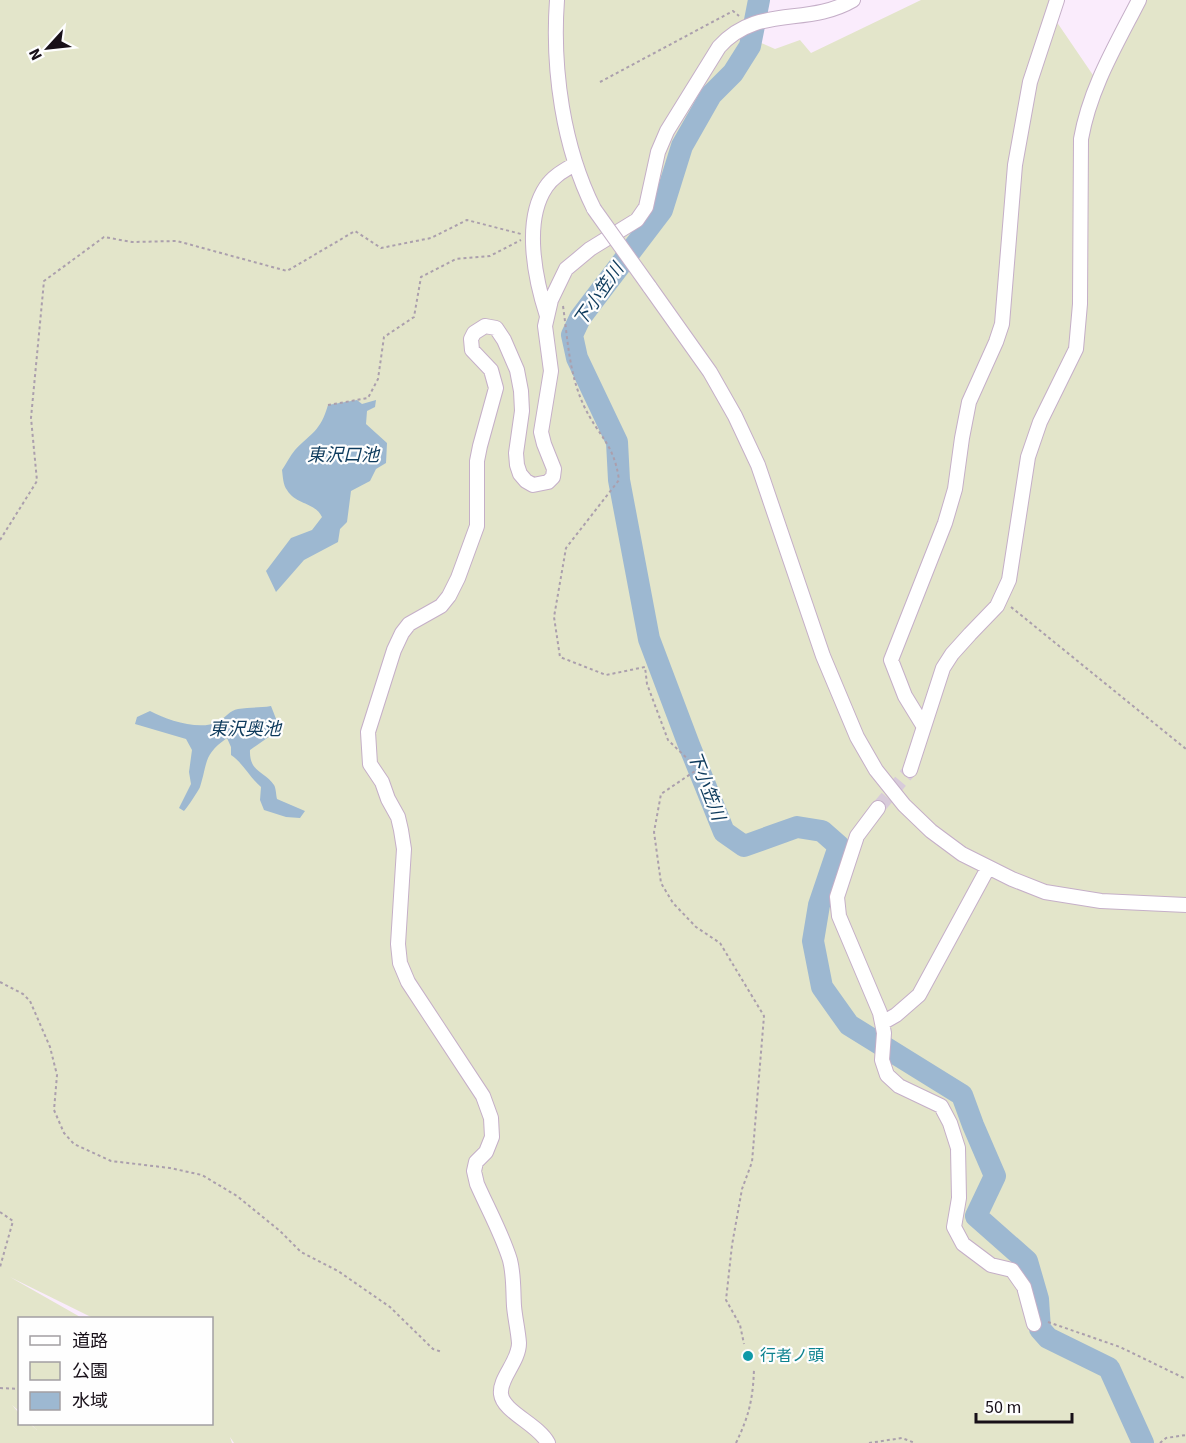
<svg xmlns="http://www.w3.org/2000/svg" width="1186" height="1443" viewBox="0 0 1186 1443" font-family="'Source Sans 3','Noto Sans JP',sans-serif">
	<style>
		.green { fill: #e3e5ca; fill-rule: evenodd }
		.water { fill: #9db8d1 }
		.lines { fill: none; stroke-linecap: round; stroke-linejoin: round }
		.river { stroke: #9db8d1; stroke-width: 22 }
		.minor-tunnel { stroke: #d8cbda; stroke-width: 14; stroke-dasharray: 14 7; stroke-linecap: butt }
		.minor-casing { stroke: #c5afc8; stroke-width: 16 }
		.path { stroke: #ab9fad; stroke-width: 2; stroke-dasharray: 3 3; stroke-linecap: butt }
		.minor { stroke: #fff; stroke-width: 14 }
		.minor-bridge-casing { stroke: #c5afc8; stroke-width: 16; stroke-linecap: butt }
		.minor-bridge { stroke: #fff; stroke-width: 14 }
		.culture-dot { fill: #0f9aa8; stroke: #fefefe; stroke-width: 2 }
		.labels { text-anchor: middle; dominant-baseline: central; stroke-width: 4.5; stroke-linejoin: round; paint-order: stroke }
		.culture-label { font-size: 16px; fill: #0d838f; stroke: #fefefe; text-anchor: start }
		.water-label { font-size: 18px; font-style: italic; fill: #0d3a5c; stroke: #fefefe }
	</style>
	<rect width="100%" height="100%" fill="#faecfc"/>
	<path class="green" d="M 0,0 L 758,0 L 752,39 L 775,49 L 800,40 L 811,53 L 921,0 L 1055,0 L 1050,12 L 1097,81 L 1129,34 L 1147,0 L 1186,0 L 1186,1443 L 234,1443 L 230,1437 L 232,1443 L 0,1443 ZM 10,1277 L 93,1318 L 212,1318 L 212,1424 L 31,1424 L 37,1430 L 30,1424 L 20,1424 L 19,1413 L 12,1405 L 19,1411 L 20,1318 L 82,1318 Z"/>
	<path class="water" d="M 357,400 L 362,404 L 376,400 L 375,407 L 367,411 L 366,424 L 387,443 L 386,463 L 376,469 L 370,481 L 351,491 L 347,522 L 340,529 L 338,542 L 304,560 L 276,592 L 266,571 L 291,538 L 312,530 L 322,517 C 315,502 296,505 287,490 C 283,485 283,477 282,470 C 286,464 290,456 295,450 C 312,432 320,432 328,405 Z
		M 271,706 L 280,729 L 250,750 C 249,772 264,771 274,785 C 276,788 276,795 277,799 L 305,811 L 300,818 L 286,817 L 264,810 L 260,800 L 261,787 C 249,777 244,764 231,755 L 231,747 L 227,738 C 203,755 208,762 200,787 C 199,790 187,808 184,811 L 179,808 L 191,784 L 189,772 L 192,750 L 186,739 L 135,724 L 137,717 L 150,711 C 167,720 199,731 218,722 C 225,718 230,710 238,709 C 249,707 260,708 271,706 Z"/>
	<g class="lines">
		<path class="river" d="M 759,0 L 750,46 L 733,73 L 711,95 L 682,146 L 662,210 L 580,318 L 572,335 L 577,358 L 617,442 L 619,480 L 649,639 L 689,745 L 724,832 L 744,846 L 797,827 L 822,831 L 839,846 L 819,905 L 813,941 L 822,987 L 849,1025 L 962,1095 L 973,1125 L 995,1176 L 976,1216 L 1027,1261 L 1038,1299 L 1040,1329 L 1048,1338 L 1109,1368 L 1143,1443"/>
		<path class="minor-tunnel" d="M 878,808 L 910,770"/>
		<g class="minor-casing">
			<path id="minor" d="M 557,0 C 552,69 563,147 594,209
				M 649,286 L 710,372 L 735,416 L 758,465 L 823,656 L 857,737 L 876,770 L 904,805 L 931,831 L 962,854 L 1012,879 L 1045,892 L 1101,901 L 1186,905
				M 547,316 C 535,279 523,221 546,187 C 553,176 565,170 575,164
				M 924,727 L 905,696 L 891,660 L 945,523 L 955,489 L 962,438 L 969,402 L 996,342 L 1002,324 L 1015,165 L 1030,82 L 1057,0
				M 910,770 L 943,668 L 952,654 L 970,634 L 997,606 L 1009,580 L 1028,457 L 1040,422 L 1076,349 L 1080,304 L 1081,139 C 1090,88 1116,45 1139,0
				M 878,808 L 857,836 L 837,897 L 839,916 L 880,1013 L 884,1033 L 882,1060 L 887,1075 L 899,1086 L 941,1106 L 950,1123 L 958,1148 L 959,1198 L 954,1227 L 963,1244 L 991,1265 L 1012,1270 L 1024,1287 L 1034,1324
				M 882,1023 L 896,1015 L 919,995 L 988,868
				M 548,1443 C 538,1424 503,1412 501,1394 C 499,1378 519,1362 519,1343 C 518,1330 515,1318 514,1306 C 513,1290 514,1276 510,1260 C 502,1234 488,1209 477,1184 L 474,1171 L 476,1162 L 486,1152 L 492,1137 L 491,1118 L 483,1096 L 408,982 L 400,963 L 398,944 L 404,849 L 401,830 L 398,817 L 388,799 L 382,782 L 370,764 L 368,732 L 394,650 L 402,633 L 409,624 L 441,606 L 449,596 L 458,578 L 477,526 L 477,461 L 480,446 L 496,388 L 491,370 L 472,350 L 471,339 L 474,333 L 485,326 L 496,328 L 504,340 L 517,370 L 521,391 L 522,411 L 516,453 L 517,465 L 520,474 L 526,481 L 533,485 L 548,482 L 553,477 L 554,469 L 544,444 L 541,432 L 551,371 L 545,326 L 551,300 L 566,269 L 590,249 L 637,220 L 646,207 L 658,152 L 667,131 L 719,47 C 757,4 807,27 853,0"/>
		</g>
		<path class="path" d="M 600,82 L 733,11 L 739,16
			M 563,306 C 568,341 569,374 584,406 C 598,436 614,443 619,480 L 566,548 L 554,617 L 560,657 L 606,675 L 645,667 L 647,684 L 668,740 L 698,769 L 661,794 L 654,832 L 661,883 L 673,903 L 696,927 L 720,943 L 764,1016 L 752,1162 L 742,1189 L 732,1245 L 726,1300 L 740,1325 L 744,1344
			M 328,405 L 368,398 L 378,379 L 384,337 L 414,317 L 421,277 L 456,259 L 490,256 L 521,240
			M 0,540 L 37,481 L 31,418 L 44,281 L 104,237 L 132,242 L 177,241 L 287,271 L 355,231 L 381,248 L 431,238 L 467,220 L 521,234
			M 1011,607 L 1186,749
			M 0,982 L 23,994 L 30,1001 L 50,1047 L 57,1075 L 54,1110 L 64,1133 L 74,1144 L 111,1161 L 170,1168 L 202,1175 L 237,1196 L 280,1231 L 301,1252 L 338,1271 L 390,1307 L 433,1349 L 442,1352
			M 0,1212 L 13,1221 L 0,1267
			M 1048,1322 L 1120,1347 L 1186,1379
			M 0,1388 L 20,1389
			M 736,1443 C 749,1416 753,1399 754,1369
			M 869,1443 L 902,1438 L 915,1443
			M 1160,1443 L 1166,1438 L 1186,1435"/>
		<use href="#minor" class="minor"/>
		<g class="minor-bridge-casing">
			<path id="minor-bridge" d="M 594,209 L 649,286"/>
		</g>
		<use href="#minor-bridge" class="minor-bridge"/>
	</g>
	<circle class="culture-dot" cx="748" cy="1356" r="6"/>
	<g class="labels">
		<g class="culture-label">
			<text x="760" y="1356">行者ノ頭</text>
		</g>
		<g class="water-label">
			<text transform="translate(599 295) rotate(-55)">下小笠川</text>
			<text x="343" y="455">東沢口池</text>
			<text x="245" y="729">東沢奥池</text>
			<text transform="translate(706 786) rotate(69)">下小笠川</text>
		</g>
	</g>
	<rect x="18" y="1317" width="195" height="108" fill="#fefefe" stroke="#a29fa2" stroke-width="1.5"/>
	<rect x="30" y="1336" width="30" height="9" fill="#ffffff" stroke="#a29fa2" stroke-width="1.5"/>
	<text x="72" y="1347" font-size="18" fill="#181019">道路</text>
	<rect x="30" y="1362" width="30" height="18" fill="#e3e5ca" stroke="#a29fa2" stroke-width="1.5"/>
	<text x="72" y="1377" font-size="18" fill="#181019">公園</text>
	<rect x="30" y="1392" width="30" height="18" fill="#9db8d1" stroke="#a29fa2" stroke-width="1.5"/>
	<text x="72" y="1407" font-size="18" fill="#181019">水域</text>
	<g transform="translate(48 48) rotate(243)" stroke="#fefefe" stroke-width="4.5" paint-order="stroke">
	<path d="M0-4.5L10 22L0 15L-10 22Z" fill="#181019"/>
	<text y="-9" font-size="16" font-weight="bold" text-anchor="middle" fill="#181019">N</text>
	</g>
	<path d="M976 1413v9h96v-9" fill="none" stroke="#181019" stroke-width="3"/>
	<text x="985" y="1413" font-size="18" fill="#181019" stroke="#fefefe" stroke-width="4.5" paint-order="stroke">50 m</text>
</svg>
